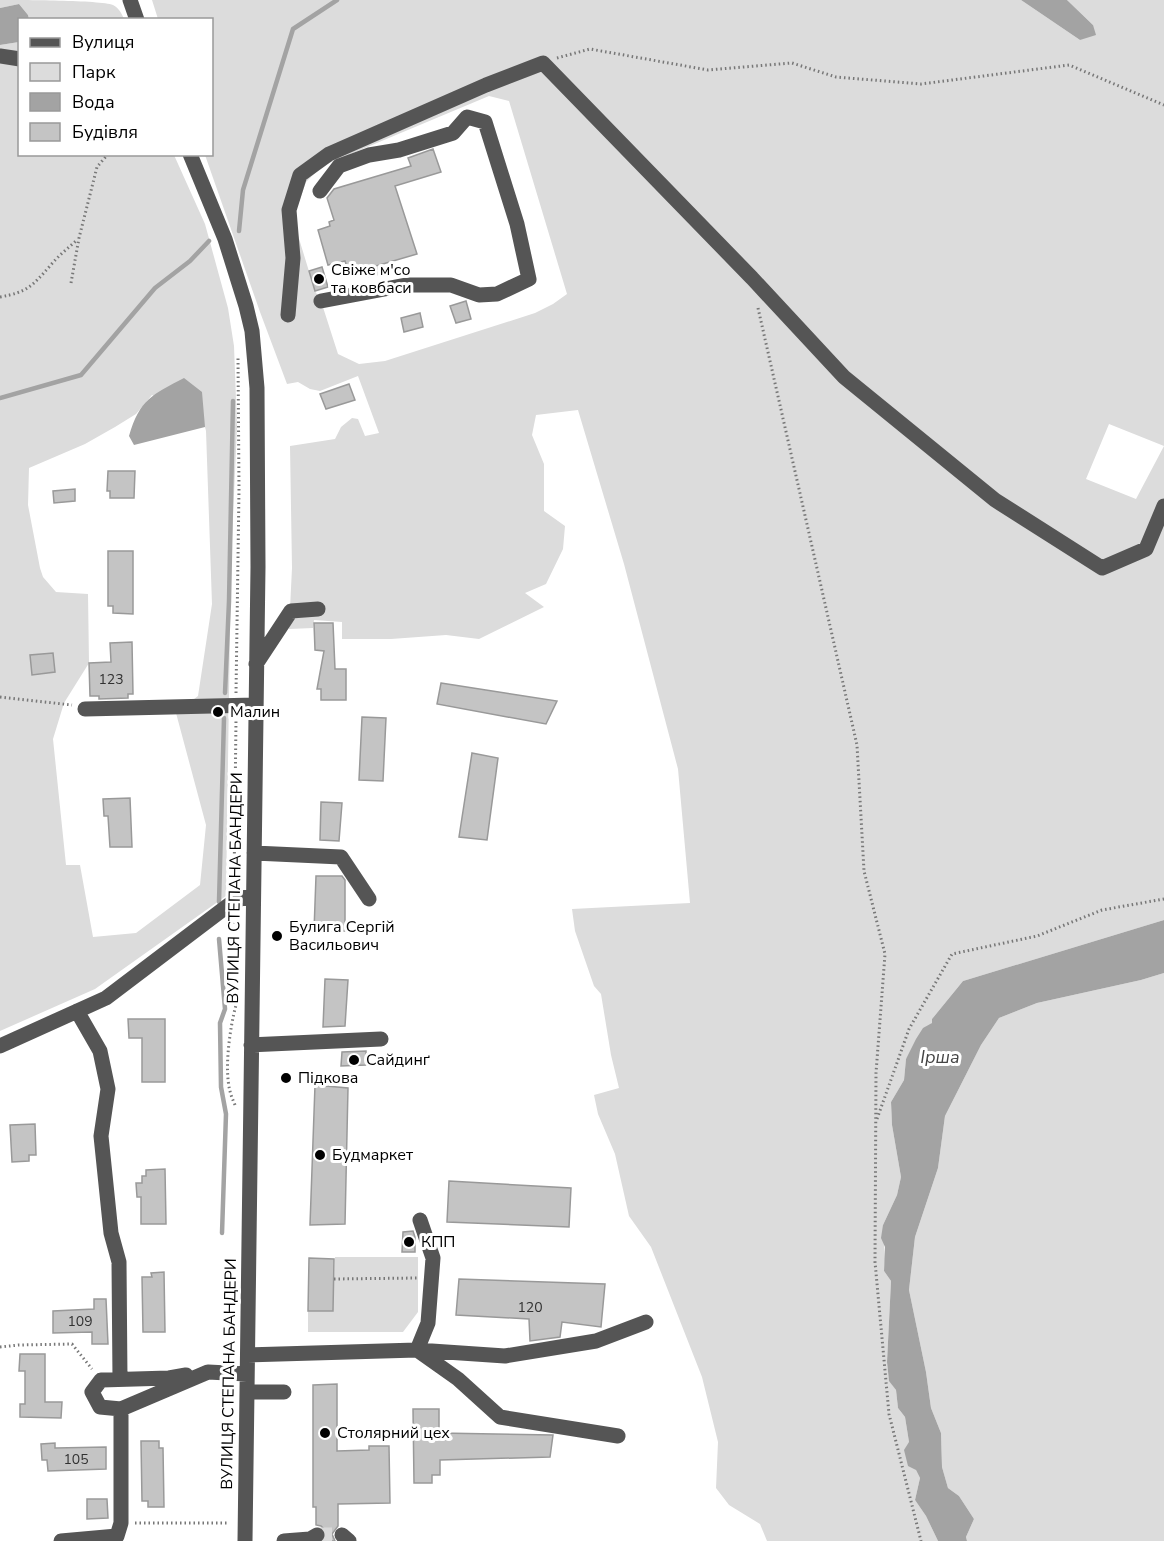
<svg xmlns="http://www.w3.org/2000/svg" width="1164" height="1541" viewBox="0 0 1164 1541" font-family="'Nunito Sans',sans-serif">
	<style>
		.green { fill: #dcdcdc; fill-rule: evenodd }
		.water { fill: #a3a3a3 }
		.lines { fill: none; stroke-linecap: round; stroke-linejoin: round }
		.stream { stroke: #a3a3a3; stroke-width: 4.5 }
		.building { fill: #c4c4c4; stroke: #999; stroke-width: 1.5 }
		.minor-tunnel { stroke: #d9d9d9; stroke-width: 15; stroke-dasharray: 15 8; stroke-linecap: butt }
		.path { stroke: #777; stroke-width: 3; stroke-dasharray: 1.5 3; stroke-linecap: butt }
		.minor { stroke: #555; stroke-width: 15 }
		.poi-dot { fill: #000; stroke: #fff; stroke-width: 2 }
		.labels { text-anchor: middle; dominant-baseline: central; stroke-width: 6; stroke-linejoin: round; paint-order: stroke }
		.number-label { font-size: 14px; fill: #313131 }
		.poi-label { font-size: 16px; fill: #000; stroke: #fff; text-anchor: start }
		.street-label { font-size: 16px; fill: #000; stroke: #fff }
		.water-label { font-size: 18px; font-style: italic; fill: #444; stroke: #fff }
	</style>
	<rect width="100%" height="100%" fill="#fff"/>
	<path class="green" d="M 0,0 C 20,0 100,0 113,5 C 119,8 122,14 124,19 L 29,19 L 28,15 L 19,4 L 0,8 Z
		M 152,0 L 1021,0 L 1080,40 L 1093,25 L 1067,0 L 1164,0 L 1164,920 L 963,981 L 932,1019 L 932,1023 L 906,1059 L 904,1080 L 891,1102 L 892,1125 L 901,1177 L 897,1195 L 883,1225 L 885,1259 L 884,1271 L 891,1281 L 887,1362 L 889,1380 L 896,1390 L 898,1408 L 905,1417 L 909,1442 L 916,1470 L 920,1478 L 915,1500 L 926,1516 L 938,1541 L 767,1541 L 760,1524 L 729,1505 L 716,1488 L 718,1442 L 702,1377 L 651,1247 L 629,1216 L 615,1154 L 598,1114 L 594,1095 L 619,1088 L 611,1055 L 601,994 L 594,986 L 575,931 L 572,909 L 690,903 L 678,769 L 624,564 L 578,410 L 536,415 L 532,435 L 544,464 L 544,511 L 565,526 L 563,549 L 546,584 L 525,593 L 544,607 L 479,639 L 446,635 L 391,639 L 342,639 L 342,622 L 314,620 L 313,628 L 289,629 L 292,568 L 290,446 L 335,439 L 341,427 L 352,418 L 358,419 L 365,436 L 379,433 L 358,376 L 320,391 L 310,389 L 298,382 L 287,384 L 260,312 L 205,155 L 212,154 L 212,20 L 158,19 ZM 489,96 L 509,101 L 567,294 L 553,304 L 535,313 L 385,361 L 359,364 L 338,354 L 321,301 L 315,291 L 293,219 L 306,182 L 322,166 ZM 1109,424 L 1164,446 L 1136,499 L 1086,479 Z
		M 19,42 L 20,154 L 174,155 L 205,224 L 228,308 L 234,346 L 237,427 L 231,563 L 226,896 L 95,989 L 0,1031 L 0,45 ZM 152,395 L 205,427 L 206,431 L 212,604 L 198,696 L 176,713 L 206,825 L 200,885 L 136,933 L 93,937 L 80,865 L 66,865 L 53,739 L 64,703 L 89,663 L 88,594 L 56,592 L 43,577 L 40,568 L 28,505 L 29,468 L 85,444 L 115,427 L 136,414 Z
		M 1164,973 L 1164,1541 L 967,1541 L 966,1537 L 974,1519 L 959,1496 L 948,1488 L 942,1467 L 941,1433 L 931,1408 L 926,1372 L 909,1290 L 915,1237 L 938,1168 L 945,1116 L 981,1045 L 999,1018 L 1037,1003 L 1141,980 Z
		M 335,1257 L 418,1257 L 418,1312 L 403,1332 L 308,1332 L 308,1311 L 333,1311 Z"/>
	<path class="water" d="M 1021,0 L 1067,0 L 1093,25 L 1096,35 L 1080,40 Z
		M 19,4 L 28,15 L 29,19 L 20,20 L 19,42 L 0,45 L 0,8 Z
		M 184,378 L 202,392 L 205,427 L 134,445 L 129,436 C 140,399 152,395 184,378 Z
		M 1164,920 L 1164,973 L 1141,980 L 1037,1003 L 999,1018 L 981,1045 L 945,1116 L 938,1168 L 915,1237 L 909,1290 L 926,1372 L 931,1408 L 941,1433 L 942,1467 L 948,1488 L 959,1496 L 974,1519 L 966,1537 L 967,1541 L 938,1541 L 926,1516 L 915,1500 L 920,1478 L 916,1470 L 908,1466 L 904,1450 L 909,1442 L 905,1417 L 898,1408 L 896,1390 L 889,1381 L 887,1362 L 891,1281 L 884,1271 L 885,1247 L 881,1238 L 883,1225 L 897,1195 L 901,1177 L 892,1125 L 891,1102 L 904,1080 L 906,1059 L 916,1039 L 923,1028 L 932,1023 L 932,1019 L 963,981 Z"/>
	<g class="lines">
		<path class="stream" d="M 239,231 L 243,190 L 293,29 L 337,0
			M 0,398 L 81,375 L 155,288 L 190,261 L 209,241
			M 225,693 L 229,601 L 233,401
			M 219,902 L 224,718
			M 219,939 L 225,1009 L 220,1023 L 221,1087 L 226,1114 L 222,1233"/>
	</g>
	<path class="building" d="M 433,149 L 441,172 L 395,186 L 417,254 L 376,266 L 379,274 L 367,277 L 365,270 L 349,274 L 345,261 L 328,265 L 318,230 L 330,226 L 329,222 L 334,220 L 327,198 L 334,189 L 411,166 L 408,158 Z
		M 322,267 L 328,287 L 315,291 L 309,271 Z
		M 466,301 L 471,319 L 456,323 L 450,306 Z
		M 420,313 L 423,327 L 404,332 L 401,318 Z
		M 349,384 L 355,400 L 326,409 L 320,394 Z
		M 108,471 L 135,471 L 134,498 L 110,498 L 110,491 L 107,491 Z
		M 75,489 L 75,501 L 54,503 L 53,491 Z
		M 108,551 L 133,551 L 133,614 L 113,613 L 113,606 L 108,606 Z
		M 314,623 L 333,623 L 335,669 L 346,669 L 346,700 L 321,700 L 321,689 L 317,689 L 324,651 L 315,650 Z
		M 132,642 L 133,694 L 128,694 L 128,698 L 99,699 L 99,696 L 90,696 L 89,663 L 111,662 L 110,643 Z
		M 53,653 L 55,672 L 32,675 L 30,655 Z
		M 441,683 L 557,701 L 546,724 L 437,704 Z
		M 362,717 L 386,718 L 383,781 L 359,780 Z
		M 472,753 L 498,758 L 487,840 L 459,837 Z
		M 130,798 L 132,847 L 110,847 L 108,816 L 104,816 L 103,799 Z
		M 321,802 L 342,803 L 339,841 L 320,840 Z
		M 316,876 L 342,876 L 345,880 L 345,931 L 314,931 Z
		M 325,979 L 348,980 L 345,1026 L 323,1027 Z
		M 128,1019 L 165,1019 L 165,1082 L 142,1082 L 142,1038 L 129,1038 Z
		M 366,1051 L 366,1065 L 341,1066 L 342,1052 Z
		M 315,1085 L 348,1088 L 345,1224 L 310,1225 Z
		M 35,1124 L 36,1155 L 29,1155 L 29,1161 L 12,1162 L 10,1125 Z
		M 165,1169 L 166,1224 L 141,1224 L 141,1197 L 137,1197 L 136,1183 L 142,1183 L 142,1176 L 146,1176 L 146,1170 Z
		M 449,1181 L 571,1188 L 569,1227 L 447,1222 Z
		M 413,1231 L 415,1237 L 415,1252 L 402,1252 L 403,1232 Z
		M 309,1258 L 334,1259 L 333,1311 L 308,1311 Z
		M 164,1272 L 165,1332 L 143,1332 L 142,1277 L 152,1277 L 151,1273 Z
		M 459,1279 L 605,1284 L 601,1327 L 562,1322 L 560,1337 L 530,1341 L 529,1319 L 456,1315 Z
		M 94,1299 L 106,1299 L 108,1344 L 92,1344 L 92,1332 L 53,1333 L 53,1311 L 94,1309 Z
		M 20,1354 L 45,1354 L 45,1402 L 62,1402 L 61,1418 L 20,1417 L 20,1404 L 25,1404 L 25,1371 L 19,1371 Z
		M 337,1384 L 337,1451 L 369,1450 L 369,1446 L 389,1446 L 390,1503 L 338,1504 L 338,1526 L 332,1534 L 335,1541 L 324,1541 L 327,1536 L 326,1531 L 321,1526 L 316,1525 L 316,1507 L 313,1507 L 313,1385 Z
		M 413,1409 L 439,1409 L 439,1433 L 553,1435 L 550,1457 L 440,1460 L 440,1475 L 432,1475 L 432,1483 L 414,1483 Z
		M 141,1441 L 159,1441 L 159,1448 L 163,1448 L 164,1507 L 148,1507 L 148,1501 L 142,1501 Z
		M 55,1443 L 55,1448 L 106,1447 L 106,1469 L 48,1471 L 47,1460 L 42,1460 L 41,1444 Z
		M 87,1499 L 107,1499 L 108,1518 L 87,1519 Z"/>
	<g class="lines">
		<path class="minor-tunnel" d="M 317,1535 L 342,1535"/>
		<path class="path" d="M 557,58 L 590,49 L 708,70 L 792,63 L 836,77 L 921,84 L 1069,65 L 1164,105
			M 71,283 L 79,238 L 97,167 L 108,154
			M 0,297 C 28,292 32,286 50,266 C 58,256 68,248 77,240
			M 758,308 L 857,745 L 864,871 L 885,954 L 876,1073 L 875,1262 L 889,1414 L 921,1541
			M 236,693 L 239,490 L 238,357
			M 0,697 L 72,705
			M 234,885 L 236,720
			M 235,918 L 236,963
			M 235,1105 C 233,1100 231,1096 230,1091 C 224,1069 230,1027 236,1005
			M 877,1119 L 909,1029 L 952,954 L 1037,936 L 1102,910 L 1164,899
			M 334,1279 L 417,1278
			M 0,1347 L 19,1345 L 72,1344 L 92,1369
			M 135,1523 L 229,1523"/>
		<path class="minor" d="M 130,0 L 137,20
			M 0,56 L 20,59
			M 190,154 L 225,239 L 246,306 L 252,331 L 257,388 L 258,567 L 245,1541
			M 320,191 L 339,166 L 369,155 L 399,150 L 453,133 L 467,117 L 485,122 L 517,224 L 529,279 L 497,294 L 479,295 L 451,285 L 406,285 L 321,301
			M 288,315 L 293,258 L 289,210 L 300,175 L 329,154 L 486,85 L 543,63 L 752,278 L 844,377 L 995,500 L 1102,568 L 1146,549 L 1164,506
			M 256,664 L 291,611 L 318,609
			M 85,709 L 255,705
			M 254,853 L 341,857 L 369,899
			M 77,1011 L 100,1051 L 108,1089 L 101,1136 L 111,1233 L 119,1262 L 120,1379
			M 251,1045 L 381,1039
			M 0,1046 L 106,998 L 234,901 L 253,895
			M 417,1350 L 458,1379 L 500,1417 L 618,1436
			M 417,1350 L 428,1323 L 433,1258 L 420,1220
			M 248,1355 L 417,1350 L 505,1356 L 596,1341 L 646,1322
			M 247,1392 L 284,1392
			M 121,1409 L 100,1407 L 92,1392 L 101,1380 L 169,1378 L 186,1375
			M 342,1535 L 349,1541
			M 61,1541 L 117,1536 L 121,1523 L 121,1409 L 208,1372 L 247,1374
			M 284,1541 L 310,1539 L 317,1535"/>
	</g>
	<g class="poi-dot">
		<circle cx="319" cy="279" r="6"/>
		<circle cx="218" cy="712" r="6"/>
		<circle cx="277" cy="936" r="6"/>
		<circle cx="354" cy="1060" r="6"/>
		<circle cx="286" cy="1078" r="6"/>
		<circle cx="320" cy="1155" r="6"/>
		<circle cx="409" cy="1242" r="6"/>
		<circle cx="325" cy="1433" r="6"/>
	</g>
	<g class="labels">
		<g class="number-label">
			<text x="111" y="679">123</text>
			<text x="530" y="1307">120</text>
			<text x="80" y="1321">109</text>
			<text x="76" y="1459">105</text>
		</g>
		<g class="poi-label">
			<text x="331" y="270">Свіже м'со<tspan x="331" dy="18">та ковбаси</tspan></text>
			<text x="230" y="712">Малин</text>
			<text x="289" y="927">Булига Сергій<tspan x="289" dy="18">Васильович</tspan></text>
			<text x="366" y="1060">Сайдинґ</text>
			<text x="298" y="1078">Підкова</text>
			<text x="332" y="1155">Будмаркет</text>
			<text x="421" y="1242">КПП</text>
			<text x="337" y="1433">Столярний цех</text>
		</g>
		<g class="street-label">
			<text transform="translate(235 888) rotate(-89)">ВУЛИЦЯ СТЕПАНА БАНДЕРИ</text>
			<text transform="translate(229 1374) rotate(-89)">ВУЛИЦЯ СТЕПАНА БАНДЕРИ</text>
		</g>
		<g class="water-label">
			<text x="940" y="1057">Ірша</text>
		</g>
	</g>
	<rect x="18" y="18" width="195" height="138" fill="#ffffff" stroke="#999999" stroke-width="1.5"/>
	<rect x="30" y="38" width="30" height="9" fill="#555555" stroke="#999999" stroke-width="1.5"/>
	<text x="72" y="48" font-size="18" fill="#000000">Вулиця</text>
	<rect x="30" y="63" width="30" height="18" fill="#dcdcdc" stroke="#999999" stroke-width="1.5"/>
	<text x="72" y="78" font-size="18" fill="#000000">Парк</text>
	<rect x="30" y="93" width="30" height="18" fill="#a3a3a3" stroke="#999999" stroke-width="1.5"/>
	<text x="72" y="108" font-size="18" fill="#000000">Вода</text>
	<rect x="30" y="123" width="30" height="18" fill="#c4c4c4" stroke="#999999" stroke-width="1.5"/>
	<text x="72" y="138" font-size="18" fill="#000000">Будівля</text>
</svg>
